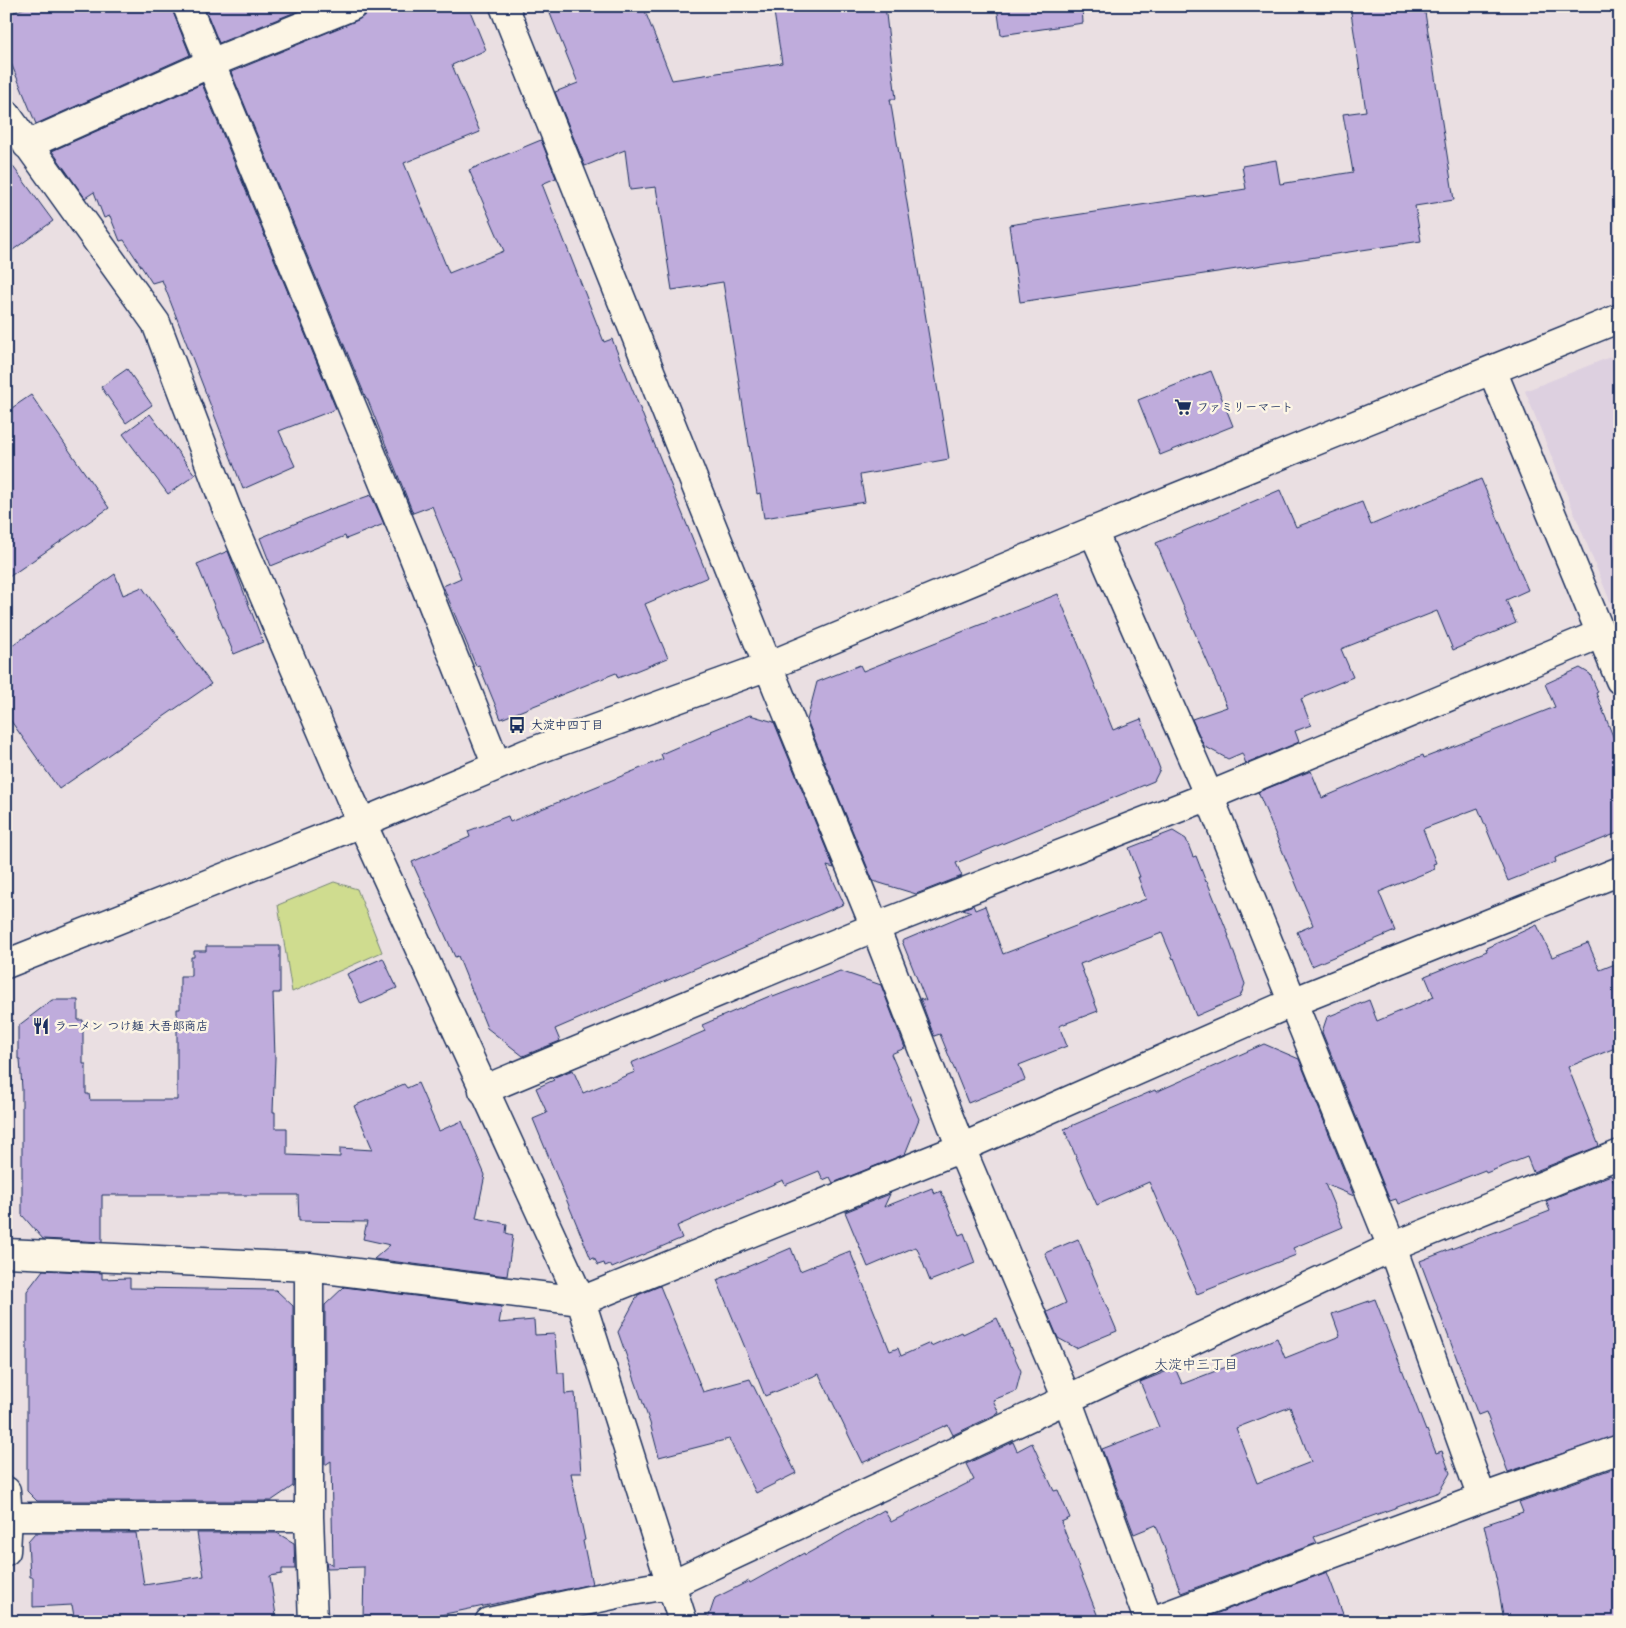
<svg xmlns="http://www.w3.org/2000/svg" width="1626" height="1628" viewBox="0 0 1626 1628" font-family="Kalam,'Klee One',sans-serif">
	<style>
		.built { fill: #ddd0e0 }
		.green { fill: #cfdc8f; stroke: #758676 }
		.building { fill: #bfacdc; stroke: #1b2f5e; fill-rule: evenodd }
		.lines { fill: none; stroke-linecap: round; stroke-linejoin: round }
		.minor-casing { stroke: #1b2f5e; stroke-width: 31 }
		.minor { stroke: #fcf5e5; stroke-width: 28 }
		.labels { text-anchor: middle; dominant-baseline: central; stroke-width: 5; stroke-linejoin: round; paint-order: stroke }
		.poi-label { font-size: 12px; font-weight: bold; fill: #1b2f5e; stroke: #fcf5e5; text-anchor: start }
		.neighbourhood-label { font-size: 14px; fill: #1b2f5e; stroke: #fcf5e5 }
	</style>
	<rect width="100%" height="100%" fill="#eadfe2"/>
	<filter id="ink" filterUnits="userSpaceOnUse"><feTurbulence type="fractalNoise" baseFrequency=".02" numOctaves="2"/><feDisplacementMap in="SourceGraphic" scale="10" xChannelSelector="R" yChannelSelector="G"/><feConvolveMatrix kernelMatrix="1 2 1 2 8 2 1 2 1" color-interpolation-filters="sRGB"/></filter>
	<g filter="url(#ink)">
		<path class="built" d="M 1620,353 L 1620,626 L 1525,391 Z"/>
		<path class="green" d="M 334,882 L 357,889 L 382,952 L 292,992 L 278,905 Z"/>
		<path class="building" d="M 30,6 L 172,6 L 173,12 L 190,55 L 36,124 L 6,51 L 6,15 Z
			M 204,6 L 310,6 L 219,43 Z
			M 367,6 L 468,6 L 486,50 L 452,65 L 480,132 L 404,163 L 449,273 L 504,251 L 469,170 L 541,140 L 556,178 L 542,184 L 604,342 L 612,339 L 708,577 L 645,604 L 668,658 L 618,678 L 616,673 L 501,719 L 479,665 L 476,666 L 443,586 L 461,578 L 432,506 L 413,513 L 367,398 L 366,398 L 231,72 L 358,20 L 365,15 Z
			M 547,6 L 643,6 L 672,80 L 782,63 L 773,6 L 885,6 L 896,99 L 890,99 L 949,459 L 860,475 L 865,502 L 764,518 L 760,493 L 757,494 L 723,282 L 672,290 L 656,187 L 630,190 L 625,150 L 585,166 L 555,92 L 578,83 Z
			M 997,6 L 1082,6 L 1083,23 L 1001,35 Z
			M 1350,6 L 1424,6 L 1454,200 L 1415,206 L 1421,241 L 1020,302 L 1009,225 L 1246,189 L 1242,166 L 1276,160 L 1280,184 L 1353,172 L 1343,114 L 1366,111 Z
			M 202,84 L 336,409 L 279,431 L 295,466 L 243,489 L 162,280 L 152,283 L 124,240 L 120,241 L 110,216 L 104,218 L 94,192 L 85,198 L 52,151 Z
			M 6,157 L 53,221 L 6,255 Z
			M 127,369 L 152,405 L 126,423 L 101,387 Z
			M 1211,371 L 1233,426 L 1160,455 L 1138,400 Z
			M 31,395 L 109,508 L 6,579 L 6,412 Z
			M 150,414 L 195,475 L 168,494 L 123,434 Z
			M 1481,479 L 1528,590 L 1506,600 L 1516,623 L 1453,650 L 1437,611 L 1341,649 L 1353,677 L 1301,699 L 1311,725 L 1295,731 L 1299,742 L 1246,764 L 1242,753 L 1228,759 L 1204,746 L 1192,719 L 1227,707 L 1156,543 L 1280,490 L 1296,527 L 1362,502 L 1371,525 Z
			M 371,495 L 384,524 L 346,539 L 345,536 L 271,566 L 260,538 L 328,510 Z
			M 228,551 L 263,642 L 234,654 L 197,564 Z
			M 115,574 L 123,595 L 142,587 L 211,684 L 59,789 L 6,714 L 6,650 Z
			M 1058,594 L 1113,730 L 1141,719 L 1160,769 L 1154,781 L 956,863 L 962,876 L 916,894 L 873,881 L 807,720 L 817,682 L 860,665 L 863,671 Z
			M 1580,668 L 1590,674 L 1598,692 L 1596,693 L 1620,754 L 1620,832 L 1555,858 L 1556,862 L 1508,881 L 1478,808 L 1423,829 L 1436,863 L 1433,864 L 1435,869 L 1379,892 L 1395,931 L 1312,966 L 1297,932 L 1313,925 L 1258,792 L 1311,771 L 1322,798 L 1423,755 L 1424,758 L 1555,707 L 1545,684 Z
			M 750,715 L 774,722 L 834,868 L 827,866 L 844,904 L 555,1029 L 560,1041 L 523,1056 L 487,1028 L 458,956 L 455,957 L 412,862 L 470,837 L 468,831 L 508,816 L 510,822 L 663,759 L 661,754 L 712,732 L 711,731 Z
			M 1173,831 L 1186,839 L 1193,857 L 1196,856 L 1206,882 L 1207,881 L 1229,936 L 1228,936 L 1245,984 L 1240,997 L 1196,1016 L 1174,958 L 1173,959 L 1162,933 L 1080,964 L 1098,1011 L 1059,1026 L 1067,1046 L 1019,1065 L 1025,1080 L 968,1103 L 940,1034 L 934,1036 L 920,998 L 926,1001 L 902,941 L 971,912 L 963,909 L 973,905 L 975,910 L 985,906 L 1003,954 L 1146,899 L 1138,877 L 1140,877 L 1129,848 Z
			M 1537,925 L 1552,957 L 1588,943 L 1600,970 L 1620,962 L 1620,1046 L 1568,1067 L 1599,1146 L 1533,1172 L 1527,1157 L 1486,1173 L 1485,1170 L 1398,1204 L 1396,1199 L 1390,1201 L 1322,1032 L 1327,1017 L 1369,1000 L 1377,1021 L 1434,997 L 1425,976 L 1487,951 L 1486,948 Z
			M 206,946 L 280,946 L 280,993 L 273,993 L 275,1058 L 273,1112 L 275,1112 L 275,1128 L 287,1128 L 287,1155 L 340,1157 L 340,1148 L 373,1150 L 354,1106 L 404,1084 L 407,1088 L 418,1083 L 439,1131 L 462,1121 L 485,1175 L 476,1218 L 507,1224 L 506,1233 L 513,1235 L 507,1276 L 374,1259 L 390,1245 L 363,1239 L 367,1222 L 299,1221 L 298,1195 L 102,1195 L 102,1242 L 43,1239 L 22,1215 L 22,1089 L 20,1059 L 18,1059 L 18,1026 L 52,1000 L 78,1000 L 78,1020 L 83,1020 L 83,1064 L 86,1064 L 86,1094 L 89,1094 L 90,1100 L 177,1100 L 177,1009 L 180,1009 L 180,976 L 191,976 L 191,957 L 194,957 L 194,951 L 206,951 Z
			M 383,958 L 397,988 L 361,1004 L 347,974 Z
			M 840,971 L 881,985 L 905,1048 L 891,1054 L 919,1119 L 905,1154 L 833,1183 L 830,1177 L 823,1180 L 819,1171 L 785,1185 L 783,1180 L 677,1226 L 682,1238 L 612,1268 L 610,1264 L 605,1266 L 604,1263 L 598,1265 L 594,1258 L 591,1259 L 533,1119 L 547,1113 L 536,1088 L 554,1080 L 552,1078 L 573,1070 L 583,1093 L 635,1072 L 631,1063 L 705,1031 L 702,1025 L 772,995 L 773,997 Z
			M 1264,1044 L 1299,1059 L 1354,1196 L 1325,1184 L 1343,1227 L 1293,1248 L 1296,1255 L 1197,1294 L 1149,1182 L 1097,1205 L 1064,1129 L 1155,1090 L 1156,1092 Z
			M 1611,1175 L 1620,1196 L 1620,1434 L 1508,1472 L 1486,1412 L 1478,1415 L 1420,1261 L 1550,1211 L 1546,1201 Z
			M 932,1188 L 934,1194 L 941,1191 L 959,1235 L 964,1233 L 975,1263 L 930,1281 L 917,1248 L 915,1247 L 868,1267 L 845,1212 L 890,1194 L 884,1207 Z
			M 1078,1239 L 1117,1331 L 1076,1348 L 1058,1338 L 1047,1312 L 1066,1303 L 1045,1253 Z
			M 791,1248 L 800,1271 L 850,1251 L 890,1351 L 898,1348 L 901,1356 L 930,1343 L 931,1346 L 962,1332 L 963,1334 L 997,1318 L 1021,1371 L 1016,1391 L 993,1400 L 999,1413 L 953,1435 L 948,1425 L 944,1427 L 944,1426 L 862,1463 L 819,1374 L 765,1396 L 717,1280 Z
			M 43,1270 L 102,1273 L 102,1279 L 130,1278 L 130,1288 L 276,1290 L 293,1306 L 293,1486 L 271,1501 L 37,1501 L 27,1491 L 27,1291 Z
			M 660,1286 L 703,1392 L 750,1379 L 796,1473 L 756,1493 L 729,1439 L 659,1457 L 650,1423 L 618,1332 L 638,1295 Z
			M 344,1287 L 502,1307 L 499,1323 L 534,1320 L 535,1335 L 555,1334 L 558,1373 L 564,1373 L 565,1394 L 575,1393 L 581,1473 L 571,1473 L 585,1540 L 583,1541 L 592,1584 L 440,1615 L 411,1616 L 411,1620 L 363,1619 L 364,1567 L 327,1568 L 326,1561 L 333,1565 L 331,1461 L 325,1465 L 325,1305 Z
			M 1375,1299 L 1426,1431 L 1427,1430 L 1436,1453 L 1442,1451 L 1450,1473 L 1439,1492 L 1314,1537 L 1317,1543 L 1181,1593 L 1156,1525 L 1134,1534 L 1102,1449 L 1159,1427 L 1140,1382 L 1175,1368 L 1182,1384 L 1234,1364 L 1231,1357 L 1277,1338 L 1285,1358 L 1340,1336 L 1332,1314 ZM 1290,1407 L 1311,1462 L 1257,1483 L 1236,1428 Z
			M 1013,1442 L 1017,1451 L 1032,1443 L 1054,1491 L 1058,1490 L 1070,1518 L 1061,1522 L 1100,1622 L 707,1622 L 715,1598 L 749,1581 L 750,1583 L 804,1553 L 805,1555 L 884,1510 L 891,1522 L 974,1480 L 966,1464 Z
			M 1620,1466 L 1620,1622 L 1504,1622 L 1499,1591 L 1484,1525 L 1523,1512 L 1519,1502 Z
			M 35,1533 L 136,1533 L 144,1585 L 204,1576 L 197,1533 L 277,1533 L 294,1543 L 295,1569 L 282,1569 L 282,1574 L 270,1576 L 277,1622 L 75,1622 L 72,1605 L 33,1607 L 33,1577 L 30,1577 L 28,1541 Z
			M 1327,1572 L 1346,1622 L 1194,1622 Z"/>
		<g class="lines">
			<g class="minor-casing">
				<path id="minor" d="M 187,6 L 409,545 L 497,766
					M 504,6 L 768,666 L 875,927 L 961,1148 L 1067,1399 L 1149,1622
					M 6,114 L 156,323 L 226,507 L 350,797 L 581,1301 L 683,1622
					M 27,145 L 211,63 L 352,6
					M 1492,370 L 1620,680
					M 1093,531 L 1209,796 L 1392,1247 L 1482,1498
					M 6,964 L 361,823 L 528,753 L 768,666 L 1093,531 L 1620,318
					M 483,1090 L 875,927 L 1209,796 L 1600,634
					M 6,1253 L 309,1267 L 581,1301 L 961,1148 L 1293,1002 L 1620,871
					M 309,1267 L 309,1517 L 313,1622
					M 6,1491 L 8,1517 L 6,1551
					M 8,1517 L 309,1517
					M 489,1622 L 626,1592 L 672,1584 L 1392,1247 L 1620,1154
					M 1149,1622 L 1482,1498 L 1620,1449"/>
			</g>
			<use href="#minor" class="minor"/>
		</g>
	</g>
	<defs>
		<g id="supermarket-bare" transform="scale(1.35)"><path d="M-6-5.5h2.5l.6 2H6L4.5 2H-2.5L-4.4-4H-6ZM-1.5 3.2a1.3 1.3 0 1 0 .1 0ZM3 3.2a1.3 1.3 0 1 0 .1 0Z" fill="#1b2f5e" stroke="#fcf5e5" stroke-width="2.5" paint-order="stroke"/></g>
		<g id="bus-bare" transform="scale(1.35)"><path d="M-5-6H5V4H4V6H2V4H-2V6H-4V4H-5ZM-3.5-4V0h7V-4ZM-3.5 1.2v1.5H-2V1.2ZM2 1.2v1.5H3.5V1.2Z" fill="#1b2f5e" stroke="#fcf5e5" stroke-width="2.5" paint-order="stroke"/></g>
		<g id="restaurant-bare" transform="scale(1.35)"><path d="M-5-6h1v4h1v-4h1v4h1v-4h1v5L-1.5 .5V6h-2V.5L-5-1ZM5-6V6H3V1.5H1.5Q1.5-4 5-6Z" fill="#1b2f5e" stroke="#fcf5e5" stroke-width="2.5" paint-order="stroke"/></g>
	</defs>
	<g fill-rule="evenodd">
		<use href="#supermarket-bare" x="1183" y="407"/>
		<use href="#bus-bare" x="517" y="725"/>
		<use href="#restaurant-bare" x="41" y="1026"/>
	</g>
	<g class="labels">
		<g class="poi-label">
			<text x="1197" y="407">ファミリーマート</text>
			<text x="531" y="725">大淀中四丁目</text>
			<text x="55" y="1026">ラーメン つけ麺 大吾郎商店</text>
		</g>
		<g class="neighbourhood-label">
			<text x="1196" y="1365">大淀中三丁目</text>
		</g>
	</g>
	<rect width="1626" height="1628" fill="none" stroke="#fcf5e5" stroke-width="25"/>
	<rect x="12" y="12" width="1601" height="1603" fill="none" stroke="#1b2f5e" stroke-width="2" filter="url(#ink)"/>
</svg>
